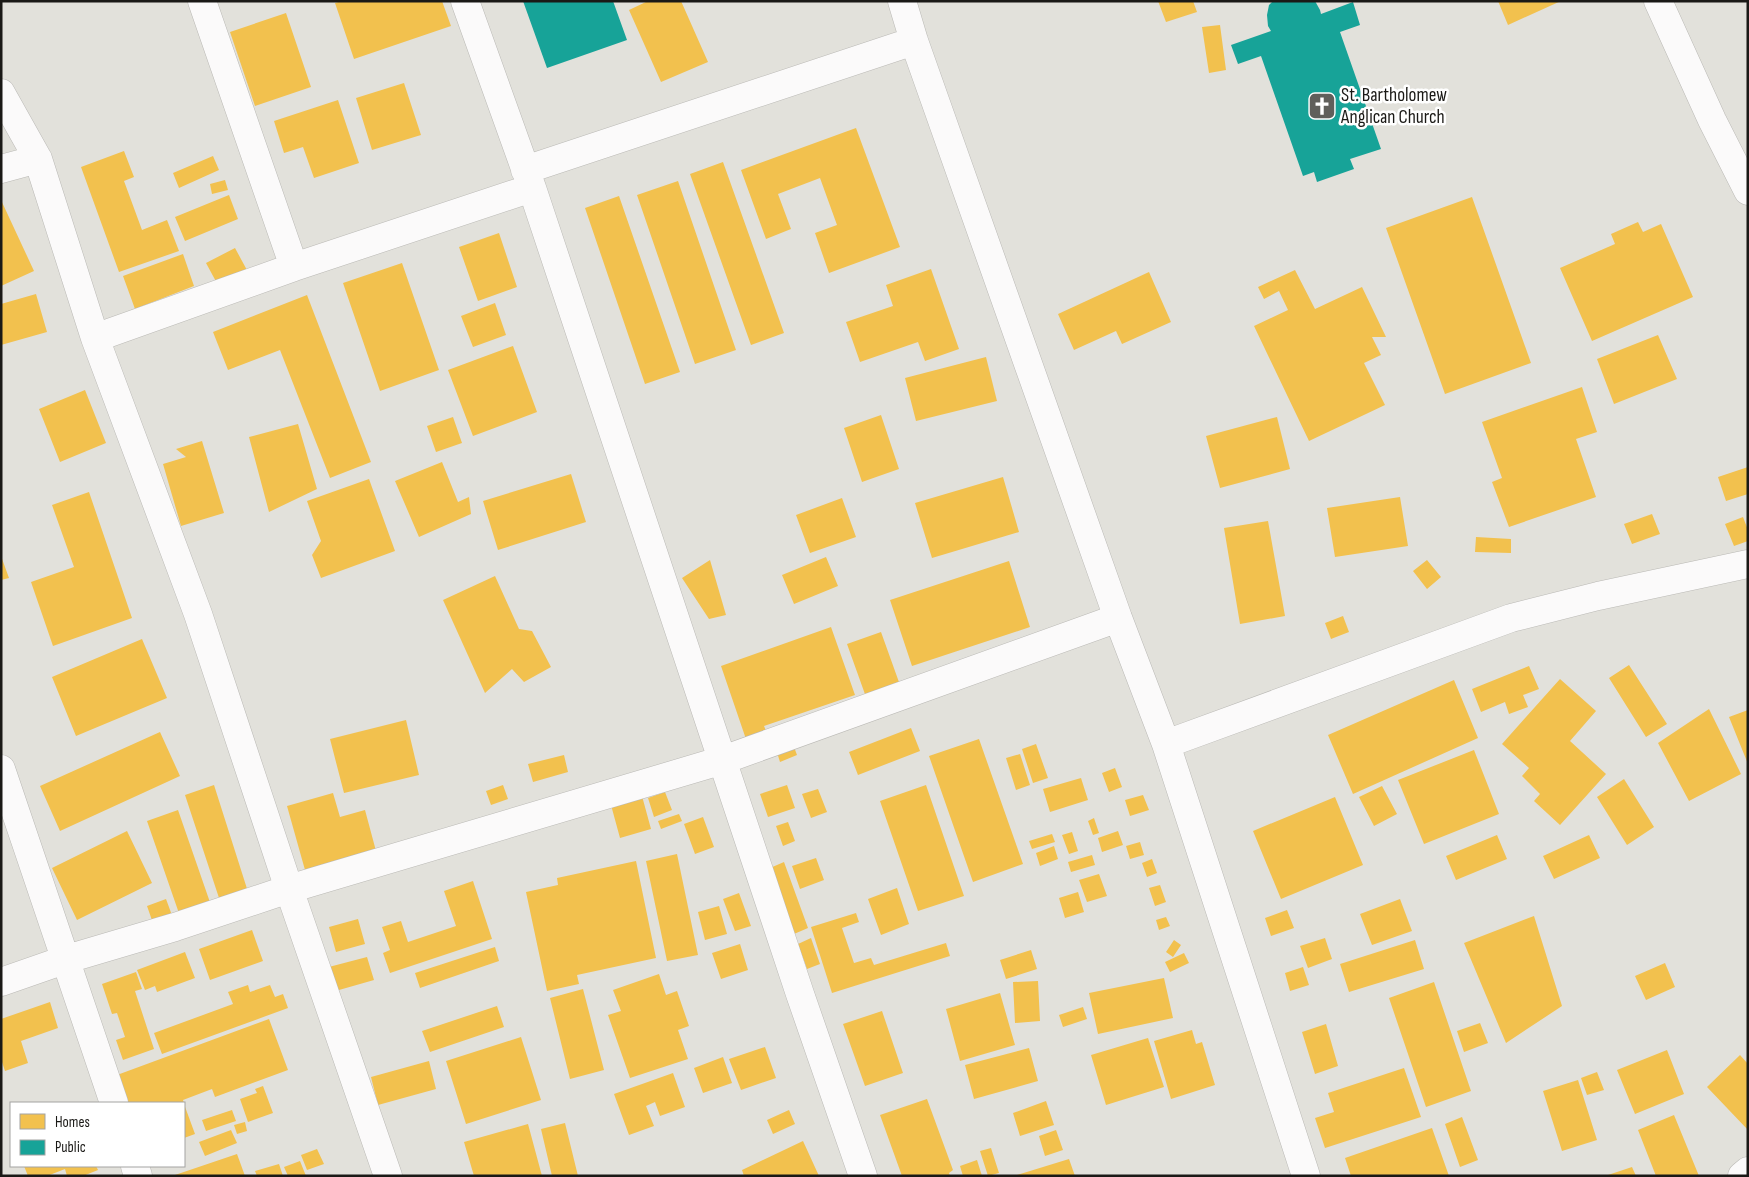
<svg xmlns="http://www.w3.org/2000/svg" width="1749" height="1177" viewBox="0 0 1749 1177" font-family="'Sofia Sans Condensed',sans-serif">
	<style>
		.homes { fill: #f2c14e }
		.public { fill: #17a398 }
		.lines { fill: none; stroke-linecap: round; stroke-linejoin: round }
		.street-casing { stroke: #bab9b5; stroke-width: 29 }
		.street { stroke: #fbfafa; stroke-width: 28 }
		.labels { text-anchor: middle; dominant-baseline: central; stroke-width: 5; stroke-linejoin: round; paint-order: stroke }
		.poi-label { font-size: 19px; fill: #1a1916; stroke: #fff; text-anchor: start }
	</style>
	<rect width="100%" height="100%" fill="#e2e1db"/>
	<path class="homes" d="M 342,1 L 442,1 L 451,26 L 354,59 L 335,3 Z
		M 648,1 L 681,1 L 708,62 L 661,82 L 629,10 Z
		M 1158,1 L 1193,1 L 1197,12 L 1166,22 Z
		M 1498,1 L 1561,1 L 1508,25 Z
		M 286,13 L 311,87 L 255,106 L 230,32 Z
		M 1220,25 L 1226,70 L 1209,73 L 1202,27 Z
		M 404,83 L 421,135 L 372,150 L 356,98 Z
		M 338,100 L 359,163 L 314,178 L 303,147 L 284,153 L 274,121 Z
		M 856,128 L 900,247 L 829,273 L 815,233 L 837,225 L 820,178 L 778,194 L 791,229 L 766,239 L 741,170 Z
		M 124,151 L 134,177 L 124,181 L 142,230 L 167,220 L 179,251 L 119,272 L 81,167 Z
		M 213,156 L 219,170 L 179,188 L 173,173 Z
		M 723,162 L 784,333 L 751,345 L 690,174 Z
		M 225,180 L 228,190 L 212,194 L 210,184 Z
		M 678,181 L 736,350 L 695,364 L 637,195 Z
		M 229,195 L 238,219 L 185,241 L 175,217 Z
		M 619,196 L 680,372 L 645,384 L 585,208 Z
		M 1472,197 L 1531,363 L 1445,394 L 1386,228 Z
		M 1,200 L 34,271 L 1,286 Z
		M 1638,222 L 1643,232 L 1661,224 L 1693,297 L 1592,341 L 1560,268 L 1615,244 L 1611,234 Z
		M 499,233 L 517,287 L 478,301 L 459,247 Z
		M 235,248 L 248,272 L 219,287 L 206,263 Z
		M 183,254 L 194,286 L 135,309 L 123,276 Z
		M 402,263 L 439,370 L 380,391 L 343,283 Z
		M 931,269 L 959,349 L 925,361 L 918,342 L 860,362 L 846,322 L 893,306 L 886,285 Z
		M 1295,270 L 1315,309 L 1362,287 L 1386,337 L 1372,337 L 1381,355 L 1364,363 L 1385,405 L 1309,441 L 1254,326 L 1288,310 L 1279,291 L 1264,299 L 1258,287 Z
		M 1149,272 L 1171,322 L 1122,344 L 1116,331 L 1074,350 L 1058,314 Z
		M 36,294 L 47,332 L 1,345 L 1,304 Z
		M 307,295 L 371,462 L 330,478 L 280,350 L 228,370 L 213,332 Z
		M 495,303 L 506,335 L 473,347 L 461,316 Z
		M 1658,335 L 1677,379 L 1614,404 L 1597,359 Z
		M 513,346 L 537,412 L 473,436 L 448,370 Z
		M 986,357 L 997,401 L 916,421 L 905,378 Z
		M 1582,387 L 1597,432 L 1576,439 L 1596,497 L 1509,527 L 1492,482 L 1502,478 L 1482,422 Z
		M 85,390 L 106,443 L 60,462 L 39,409 Z
		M 881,415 L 899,469 L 862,482 L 844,428 Z
		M 453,417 L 462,443 L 436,452 L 427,426 Z
		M 1277,417 L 1290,469 L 1220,488 L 1206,436 Z
		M 298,424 L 317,489 L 269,512 L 249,437 Z
		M 202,441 L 224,513 L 181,526 L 163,464 L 186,457 L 176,449 Z
		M 442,462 L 458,502 L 469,497 L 471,514 L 419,537 L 395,481 Z
		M 1748,467 L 1748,494 L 1726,501 L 1718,477 Z
		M 571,474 L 586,522 L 498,550 L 483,501 Z
		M 1003,477 L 1019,532 L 932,558 L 915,503 Z
		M 369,479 L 395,551 L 321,578 L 312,555 L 321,541 L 307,501 Z
		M 89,492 L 132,618 L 53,646 L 31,582 L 74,567 L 52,505 Z
		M 1400,497 L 1408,546 L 1335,557 L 1327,508 Z
		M 842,498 L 856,537 L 810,553 L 796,515 Z
		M 1652,514 L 1660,534 L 1632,544 L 1624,524 Z
		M 1743,517 L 1748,530 L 1748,541 L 1734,546 L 1725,524 Z
		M 1268,521 L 1285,616 L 1240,624 L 1224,528 Z
		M 1476,537 L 1511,539 L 1511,553 L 1475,552 Z
		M 1,556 L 9,578 L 1,580 Z
		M 826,557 L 838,586 L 794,604 L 782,575 Z
		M 710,560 L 726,615 L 709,619 L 682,578 Z
		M 1427,560 L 1441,577 L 1427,589 L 1413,571 Z
		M 1009,561 L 1030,627 L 912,666 L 890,600 Z
		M 495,576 L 519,629 L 532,631 L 551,667 L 524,682 L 512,669 L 485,693 L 443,600 Z
		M 1343,616 L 1349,632 L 1331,639 L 1325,623 Z
		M 831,627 L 855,695 L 764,726 L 769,738 L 748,745 L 721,666 Z
		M 881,632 L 900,685 L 866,697 L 847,644 Z
		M 142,639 L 167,698 L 76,736 L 52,677 Z
		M 1629,665 L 1667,724 L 1646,737 L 1609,678 Z
		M 1529,666 L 1539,689 L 1523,695 L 1528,707 L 1509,714 L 1505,702 L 1481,712 L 1472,689 Z
		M 1560,679 L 1596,711 L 1570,741 L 1606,774 L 1560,825 L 1534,801 L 1540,794 L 1522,776 L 1529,768 L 1502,744 Z
		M 1454,680 L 1478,738 L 1353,794 L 1328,735 Z
		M 1709,709 L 1741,774 L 1689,801 L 1658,743 Z
		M 1748,710 L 1748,764 L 1729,717 Z
		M 406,720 L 419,775 L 344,793 L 330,739 Z
		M 911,728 L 920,751 L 858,775 L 849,752 Z
		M 160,732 L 180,776 L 60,831 L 40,786 Z
		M 791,739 L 797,755 L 780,762 L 775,746 Z
		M 979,739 L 1023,864 L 973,882 L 929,756 Z
		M 1036,744 L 1048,778 L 1033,783 L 1022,749 Z
		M 1474,750 L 1499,814 L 1424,844 L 1398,780 Z
		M 1020,754 L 1030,785 L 1016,790 L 1006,758 Z
		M 564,755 L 568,772 L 533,782 L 528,764 Z
		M 1115,768 L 1122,787 L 1109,792 L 1102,773 Z
		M 1081,778 L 1088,800 L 1050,812 L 1043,789 Z
		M 1624,779 L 1654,827 L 1627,845 L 1597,797 Z
		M 214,785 L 249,895 L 221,904 L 185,795 Z
		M 503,785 L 508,799 L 491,805 L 486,791 Z
		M 787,785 L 795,808 L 768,817 L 760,794 Z
		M 926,785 L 964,896 L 918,911 L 880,801 Z
		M 1382,786 L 1397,814 L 1374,826 L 1359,797 Z
		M 818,789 L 827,812 L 811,818 L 802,794 Z
		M 665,792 L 672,810 L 654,817 L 648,798 Z
		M 333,793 L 340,817 L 365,810 L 376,851 L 305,870 L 287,806 Z
		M 1143,795 L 1149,810 L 1130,816 L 1125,800 Z
		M 642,796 L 651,829 L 620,838 L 611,805 Z
		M 1335,797 L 1363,865 L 1281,899 L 1253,831 Z
		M 178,810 L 213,911 L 182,922 L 147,821 Z
		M 679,814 L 682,821 L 661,829 L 658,821 Z
		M 703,817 L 714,847 L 695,854 L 684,824 Z
		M 1094,818 L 1099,833 L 1093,835 L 1088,821 Z
		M 788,822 L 795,841 L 783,846 L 776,826 Z
		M 127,831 L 152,883 L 77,920 L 52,868 Z
		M 1118,831 L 1123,845 L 1102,852 L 1098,838 Z
		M 1072,832 L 1078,851 L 1069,854 L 1062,835 Z
		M 1052,834 L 1055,842 L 1032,849 L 1029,841 Z
		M 1497,835 L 1507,859 L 1456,880 L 1446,856 Z
		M 1589,835 L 1600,858 L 1554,879 L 1543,856 Z
		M 1140,842 L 1144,855 L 1130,859 L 1126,846 Z
		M 1054,846 L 1058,859 L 1040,866 L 1036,853 Z
		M 677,854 L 698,955 L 667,961 L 646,861 Z
		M 1092,855 L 1095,865 L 1071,872 L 1068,862 Z
		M 816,858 L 824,880 L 800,889 L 792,866 Z
		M 1152,859 L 1157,873 L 1147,877 L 1142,863 Z
		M 636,861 L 656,958 L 577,975 L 579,984 L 547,991 L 526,892 L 558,885 L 557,878 Z
		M 784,862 L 808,928 L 794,934 L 770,868 Z
		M 1099,874 L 1107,896 L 1087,902 L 1079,880 Z
		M 473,881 L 492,939 L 390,973 L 383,953 L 390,950 L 382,927 L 401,921 L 408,942 L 456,926 L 444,891 Z
		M 1160,885 L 1166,902 L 1155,906 L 1149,888 Z
		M 897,888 L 909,924 L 881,935 L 868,899 Z
		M 1078,892 L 1084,912 L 1065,918 L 1059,898 Z
		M 739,893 L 751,926 L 735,931 L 723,899 Z
		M 166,899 L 173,918 L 154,926 L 147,906 Z
		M 1400,899 L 1412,931 L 1372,945 L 1360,914 Z
		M 719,906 L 727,934 L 705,940 L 698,912 Z
		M 1287,910 L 1294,928 L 1271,936 L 1265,918 Z
		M 856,913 L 859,922 L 842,928 L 854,963 L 871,958 L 874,965 L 946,943 L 950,956 L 832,993 L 811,927 Z
		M 1534,916 L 1562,1006 L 1506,1043 L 1464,943 Z
		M 1166,917 L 1170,926 L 1159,930 L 1156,920 Z
		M 358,919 L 365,944 L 336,952 L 329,927 Z
		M 252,930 L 263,961 L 210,980 L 199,949 Z
		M 811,938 L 820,964 L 807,969 L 798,944 Z
		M 1325,938 L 1332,959 L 1308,968 L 1300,946 Z
		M 1174,940 L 1181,945 L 1173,957 L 1166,952 Z
		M 1415,940 L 1424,969 L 1349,992 L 1340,964 Z
		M 740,944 L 748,970 L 721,979 L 712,953 Z
		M 495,947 L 499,961 L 420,988 L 415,973 Z
		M 1031,950 L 1037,969 L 1006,979 L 1000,960 Z
		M 185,952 L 195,978 L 157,992 L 155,986 L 145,990 L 137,970 Z
		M 1184,953 L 1189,963 L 1170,972 L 1165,962 Z
		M 367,957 L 374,980 L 332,992 L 325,968 Z
		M 1665,963 L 1675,987 L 1646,1000 L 1635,976 Z
		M 1303,967 L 1309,985 L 1290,991 L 1285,973 Z
		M 136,972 L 142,989 L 135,991 L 154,1049 L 123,1060 L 116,1040 L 125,1037 L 117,1013 L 112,1014 L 102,984 Z
		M 659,974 L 666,995 L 677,991 L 689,1026 L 678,1030 L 688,1059 L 630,1078 L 608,1015 L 621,1011 L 613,990 Z
		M 1164,978 L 1173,1018 L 1098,1034 L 1089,993 Z
		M 1038,981 L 1040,1021 L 1015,1023 L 1013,982 Z
		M 1434,982 L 1471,1091 L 1426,1107 L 1389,998 Z
		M 248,985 L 250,992 L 270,985 L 275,997 L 283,994 L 288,1008 L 162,1054 L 154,1033 L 233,1004 L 228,992 Z
		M 583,989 L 604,1070 L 570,1079 L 550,998 Z
		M 1000,993 L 1015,1045 L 960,1061 L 946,1009 Z
		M 50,1002 L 58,1028 L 21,1041 L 28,1063 L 5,1071 L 1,1059 L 1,1019 Z
		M 497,1006 L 504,1027 L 430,1052 L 422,1031 Z
		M 1083,1007 L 1087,1019 L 1063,1027 L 1059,1015 Z
		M 882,1011 L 903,1073 L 865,1086 L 843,1024 Z
		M 269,1019 L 288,1070 L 215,1097 L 212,1089 L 183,1100 L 184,1103 L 128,1103 L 117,1075 Z
		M 1480,1023 L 1488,1043 L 1464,1052 L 1457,1031 Z
		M 1326,1024 L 1338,1066 L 1315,1074 L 1302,1032 Z
		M 1192,1030 L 1196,1044 L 1202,1042 L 1215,1085 L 1171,1099 L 1154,1041 Z
		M 521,1037 L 541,1100 L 466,1124 L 446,1061 Z
		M 1148,1038 L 1164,1087 L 1106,1105 L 1091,1055 Z
		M 765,1047 L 776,1078 L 741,1090 L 729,1059 Z
		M 1029,1048 L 1038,1081 L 974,1099 L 965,1065 Z
		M 1667,1050 L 1684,1094 L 1635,1114 L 1617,1070 Z
		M 1740,1055 L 1748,1064 L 1748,1130 L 1707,1087 Z
		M 723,1057 L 732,1083 L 703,1093 L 694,1068 Z
		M 429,1061 L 436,1089 L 378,1105 L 371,1077 Z
		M 1404,1068 L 1421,1117 L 1325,1148 L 1315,1118 L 1334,1112 L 1328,1093 Z
		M 1597,1072 L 1604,1090 L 1587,1095 L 1581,1078 Z
		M 673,1073 L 685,1107 L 660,1116 L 655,1102 L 646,1106 L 654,1126 L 629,1135 L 614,1094 Z
		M 1578,1080 L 1597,1140 L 1562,1151 L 1543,1091 Z
		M 263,1086 L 273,1113 L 248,1122 L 240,1099 L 257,1093 L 255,1089 Z
		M 927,1099 L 953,1170 L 949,1173 L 950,1176 L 902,1176 L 880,1115 Z
		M 1046,1101 L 1054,1125 L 1020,1136 L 1013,1113 Z
		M 184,1104 L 195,1134 L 184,1138 Z
		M 232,1110 L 236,1121 L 206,1131 L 202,1120 Z
		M 789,1110 L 795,1124 L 773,1134 L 767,1120 Z
		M 1674,1115 L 1699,1176 L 1656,1176 L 1638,1130 Z
		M 1462,1117 L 1478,1160 L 1460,1167 L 1445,1124 Z
		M 245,1122 L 247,1131 L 237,1134 L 234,1125 Z
		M 565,1123 L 578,1176 L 552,1176 L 541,1129 Z
		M 528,1124 L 542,1176 L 474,1176 L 464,1142 Z
		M 1432,1128 L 1449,1176 L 1351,1176 L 1345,1158 Z
		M 231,1130 L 237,1143 L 205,1156 L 199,1142 Z
		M 1056,1130 L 1063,1150 L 1045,1156 L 1039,1136 Z
		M 803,1141 L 819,1176 L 744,1176 L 742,1170 Z
		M 991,1148 L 999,1173 L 988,1176 L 980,1151 Z
		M 317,1149 L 324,1164 L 307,1170 L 301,1155 Z
		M 237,1154 L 245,1176 L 175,1176 L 175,1175 Z
		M 1069,1159 L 1075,1176 L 1017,1176 L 1017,1175 Z
		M 977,1160 L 982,1176 L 963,1176 L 960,1166 Z
		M 300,1161 L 306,1176 L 288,1176 L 284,1167 Z
		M 279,1164 L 283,1176 L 257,1176 L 255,1171 Z
		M 24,1166 L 96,1166 L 98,1170 L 83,1176 L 67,1176 L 65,1169 L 47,1176 L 28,1176 Z
		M 1632,1167 L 1636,1176 L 1608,1176 L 1608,1175 Z"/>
	<path class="public" d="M 523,1 L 613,1 L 627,40 L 547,68 Z
		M 1273,1 L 1315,1 L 1320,10 L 1321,14 L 1353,2 L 1360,25 L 1340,32 L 1381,149 L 1350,159 L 1354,169 L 1317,182 L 1314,172 L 1303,176 L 1261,56 L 1238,64 L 1231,45 L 1271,31 L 1268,26 L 1267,15 L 1269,5 Z"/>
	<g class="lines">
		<g class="street-casing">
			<path id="street" d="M 202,1 L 294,267
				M 465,1 L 532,188 L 800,994 L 863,1176
				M 902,1 L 914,41 L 1118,618 L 1166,744 L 1306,1176
				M 1658,1 L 1712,120 L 1748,191
				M 1,93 L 38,159 L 95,338 L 198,614 L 289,889 L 388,1176
				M 1,169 L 38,159
				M 525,170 L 914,41
				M 95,338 L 294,267 L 532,188
				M 1166,744 L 1511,618 L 1598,596 L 1748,564
				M 1,769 L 114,1103
				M 1,982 L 67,959 L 175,927 L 289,889 L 723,760 L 1118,618
				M 135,1166 L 138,1176
				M 1742,1176 L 1748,1171"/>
		</g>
		<use href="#street" class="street"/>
	</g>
	<defs>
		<g id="church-square" transform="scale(1.4375)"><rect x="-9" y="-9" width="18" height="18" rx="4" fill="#605f5b" stroke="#fff"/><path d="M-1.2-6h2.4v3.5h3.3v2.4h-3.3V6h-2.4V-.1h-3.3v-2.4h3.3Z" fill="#fff"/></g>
	</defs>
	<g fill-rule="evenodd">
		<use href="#church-square" x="1322" y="106"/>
	</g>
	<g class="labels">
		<g class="poi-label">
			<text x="1341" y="95">St. Bartholomew<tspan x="1341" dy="22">Anglican Church</tspan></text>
		</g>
	</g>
	<rect width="1749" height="1177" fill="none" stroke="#1a1916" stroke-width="5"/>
	<rect x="10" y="1102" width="175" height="65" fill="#ffffff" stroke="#a3a3a2"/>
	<rect x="20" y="1114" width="25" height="15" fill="#f2c14e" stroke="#a3a3a2"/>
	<text x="55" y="1127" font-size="15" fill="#1a1916">Homes</text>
	<rect x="20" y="1140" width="25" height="15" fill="#17a398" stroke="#a3a3a2"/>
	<text x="55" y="1152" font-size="15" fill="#1a1916">Public</text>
</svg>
